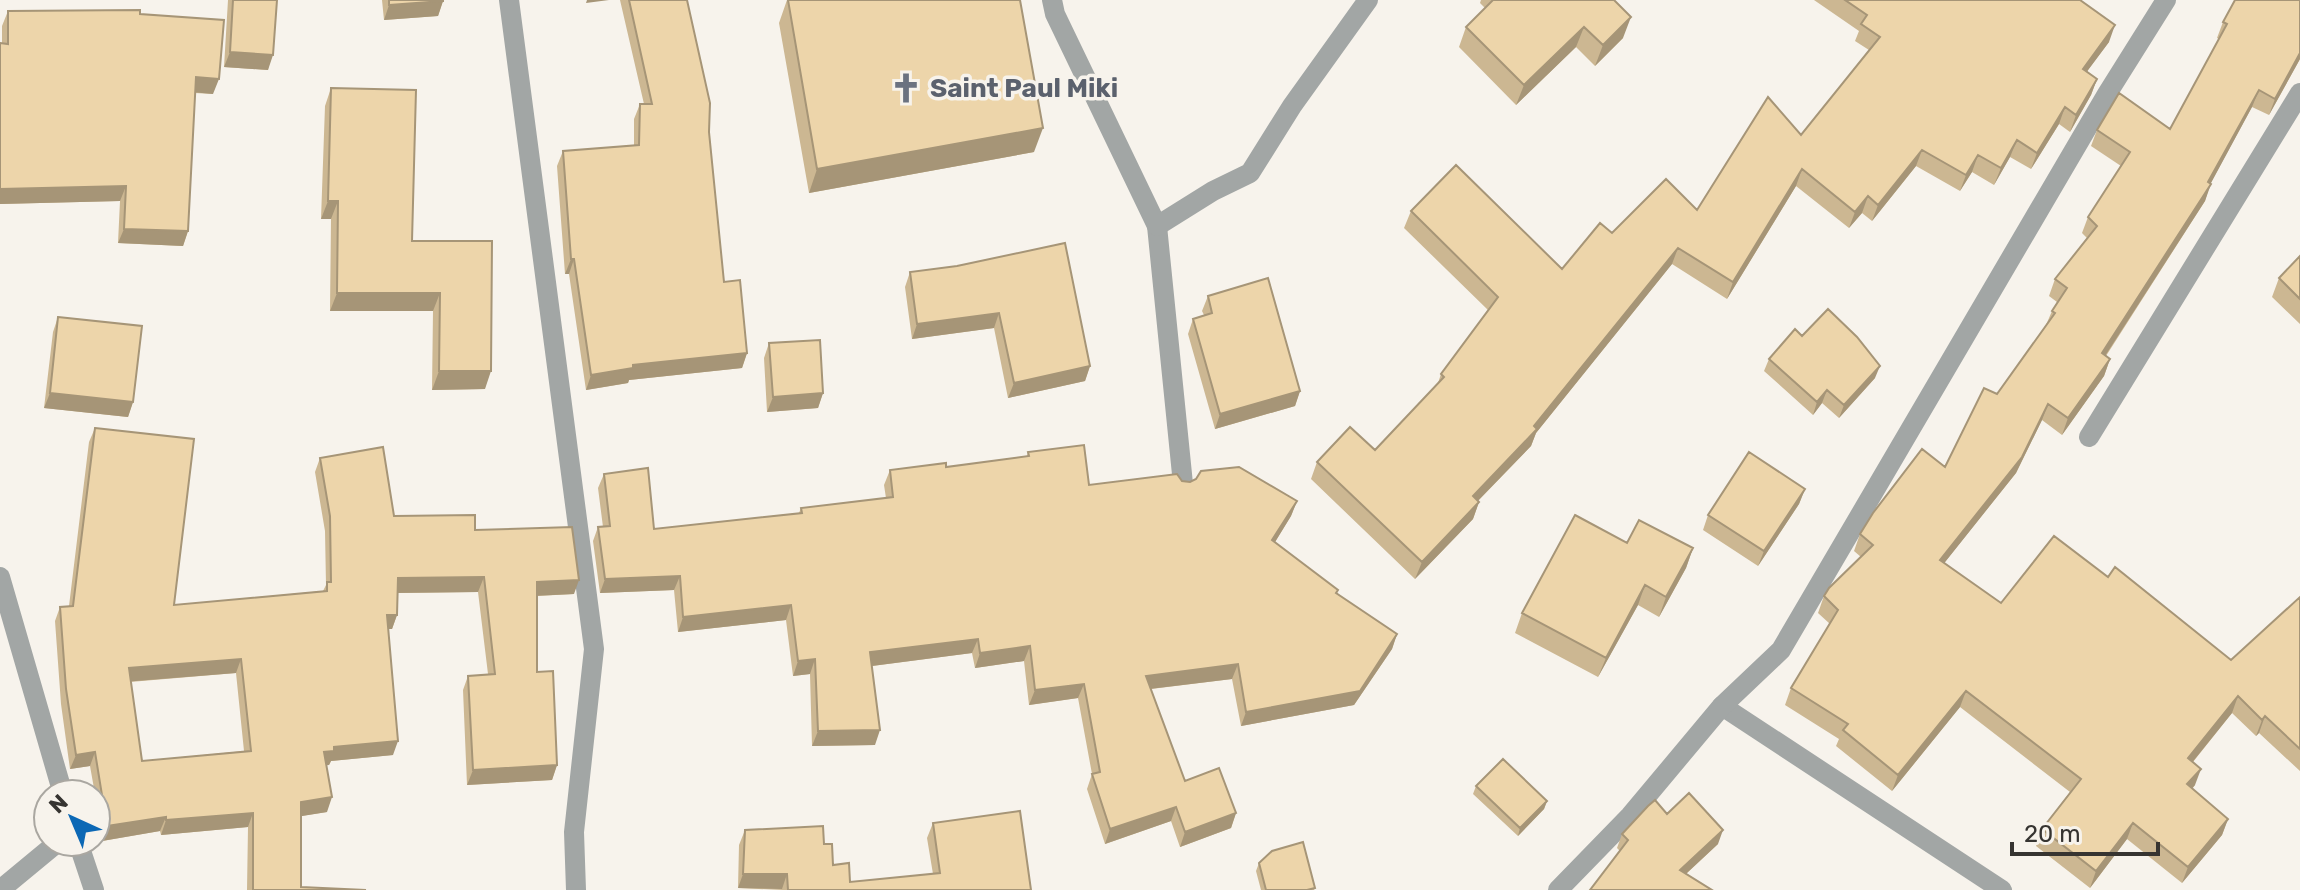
<svg xmlns="http://www.w3.org/2000/svg" width="2300" height="890" viewBox="0 0 2300 890" font-family="Rubik,sans-serif">
	<style>
		.lines { fill: none; stroke-linecap: round; stroke-linejoin: round }
		.service { stroke: #a2a6a5; stroke-width: 20 }
		.minor { stroke: #a2a6a5; stroke-width: 20 }
		.wall { fill: #ccb792; fill-rule: evenodd }
		.shaded-wall { fill: #a69577 }
		.building { fill: #edd5aa; stroke: #a69577; stroke-width: 2; fill-rule: evenodd }
		.labels { text-anchor: middle; dominant-baseline: central; stroke-width: 7; stroke-linejoin: round; paint-order: stroke }
		.worship-label { font-size: 26px; font-weight: bold; fill: #5b616d; stroke: #f7f3ec; text-anchor: start }
	</style>
	<rect width="100%" height="100%" fill="#f7f3ec"/>
	<g class="lines">
		<path class="service" d="M 1157,226 L 1183,484
			M 2089,437 L 2300,93
			M 1722,706 L 2002,890"/>
		<path class="minor" d="M 509,0 L 594,649 L 574,832 L 576,890
			M 1052,0 L 1055,14 L 1157,226 L 1213,191 L 1250,173 L 1292,106 L 1368,0
			M 0,577 L 63,794
			M 78,842 L 94,890
			M 0,890 L 58,842
			M 1558,890 L 1630,816 L 1722,706 L 1781,650 L 2107,94 L 2166,0"/>
	</g>
	<path class="wall" d="M 228,0 L 277,0 L 268,70 L 224,67 Z
		M 382,0 L 443,0 L 443,1 L 438,16 L 384,20 Z
		M 620,0 L 687,0 L 709,132 L 724,282 L 747,353 L 742,368 L 629,380 L 628,383 L 586,390 L 569,274 L 565,274 L 557,166 L 563,151 L 634,146 L 634,119 L 640,104 L 644,104 Z
		M 787,0 L 1034,152 L 809,193 L 779,23 Z
		M 1481,0 L 1614,0 L 1623,38 L 1595,66 L 1576,47 L 1516,105 L 1459,47 L 1466,27 L 1485,8 L 1480,3 Z
		M 1814,0 L 2080,0 L 2109,42 L 2087,71 L 2097,79 L 2091,95 L 2070,132 L 2059,124 L 2031,169 L 2010,157 L 1994,185 L 1972,172 L 1960,191 L 1916,166 L 1872,221 L 1862,213 L 1849,228 L 1796,186 L 1727,299 L 1672,264 L 1536,433 L 1531,446 L 1478,501 L 1479,502 L 1473,519 L 1415,579 L 1311,479 L 1317,462 L 1375,450 L 1438,383 L 1441,374 L 1488,310 L 1404,228 L 1411,211 L 1562,269 L 1612,233 L 1697,210 L 1801,135 L 1869,50 L 1855,41 L 1859,31 Z
		M 8,11 L 140,14 L 213,94 L 195,93 L 188,231 L 183,246 L 118,243 L 120,201 L 0,204 L 0,43 L 2,43 L 2,26 Z
		M 2223,22 L 2300,59 L 2269,115 L 2252,107 L 2210,184 L 2205,201 L 2106,356 L 2110,359 L 2104,376 L 2062,435 L 2042,420 L 2016,473 L 1944,563 L 2001,603 L 2108,577 L 2231,660 L 2300,597 L 2300,771 L 2259,733 L 2256,736 L 2232,713 L 2193,762 L 2195,785 L 2192,789 L 2228,819 L 2222,835 L 2182,883 L 2127,839 L 2090,888 L 2036,846 L 2042,829 L 2070,792 L 1960,707 L 1892,791 L 1836,746 L 1839,739 L 1785,705 L 1791,688 L 1830,624 L 1818,613 L 1824,596 L 1861,557 L 1854,551 L 1860,534 L 1945,467 L 2046,325 L 2052,311 L 2057,302 L 2049,296 L 2055,279 L 2087,238 L 2082,233 L 2088,217 L 2121,166 L 2091,146 L 2097,130 L 2170,129 L 2219,39 L 2217,38 Z
		M 331,88 L 412,241 L 492,241 L 485,389 L 432,390 L 433,311 L 330,311 L 331,219 L 321,219 L 325,106 Z
		M 2300,256 L 2300,324 L 2272,297 L 2279,278 Z
		M 957,266 L 1090,366 L 1085,381 L 1008,398 L 994,328 L 912,339 L 905,287 L 910,272 Z
		M 1208,296 L 1300,391 L 1295,406 L 1215,429 L 1188,334 L 1193,319 L 1204,315 L 1202,311 Z
		M 58,317 L 133,402 L 128,417 L 44,408 L 53,332 Z
		M 1802,336 L 1875,378 L 1839,418 L 1822,403 L 1813,415 L 1764,371 L 1769,359 Z
		M 769,343 L 823,393 L 818,408 L 767,412 L 764,358 Z
		M 95,428 L 174,605 L 323,591 L 326,585 L 325,531 L 315,472 L 320,458 L 394,516 L 475,530 L 574,594 L 537,596 L 537,672 L 557,765 L 552,780 L 467,785 L 463,690 L 468,676 L 488,674 L 478,592 L 398,593 L 397,615 L 392,629 L 388,629 L 393,755 L 331,761 L 329,765 L 326,765 L 327,812 L 301,816 L 301,887 L 366,890 L 247,890 L 248,827 L 161,835 L 160,831 L 102,841 L 96,803 L 96,794 L 95,794 L 90,766 L 70,769 L 61,704 L 55,621 L 60,607 L 69,606 L 89,442 ZM 236,673 L 244,751 L 142,761 L 130,682 Z
		M 1028,452 L 1089,485 L 1182,481 L 1297,501 L 1291,516 L 1275,542 L 1338,590 L 1337,594 L 1397,634 L 1392,649 L 1354,705 L 1241,726 L 1232,679 L 1151,689 L 1185,781 L 1236,813 L 1231,828 L 1180,847 L 1171,821 L 1105,844 L 1087,789 L 1092,774 L 1078,698 L 1029,705 L 1024,661 L 975,668 L 972,653 L 872,666 L 875,745 L 812,746 L 810,674 L 793,676 L 786,620 L 678,632 L 674,590 L 600,593 L 593,541 L 598,527 L 603,527 L 598,488 L 604,474 L 654,529 L 799,513 L 801,508 L 886,498 L 884,485 L 890,470 L 946,467 L 1027,456 Z
		M 1805,489 L 1799,504 L 1758,566 L 1703,530 L 1708,515 Z
		M 1627,543 L 1693,548 L 1686,568 L 1659,617 L 1638,605 L 1598,677 L 1515,633 L 1522,613 Z
		M 1476,786 L 1547,801 L 1544,809 L 1518,836 L 1473,794 Z
		M 1667,814 L 1718,844 L 1686,874 L 1620,851 L 1617,848 L 1622,834 Z
		M 933,823 L 1031,890 L 782,890 L 738,888 L 739,845 L 745,830 L 824,844 L 833,865 L 850,882 L 933,874 L 927,838 Z
		M 1259,863 L 1315,888 L 1314,890 L 1261,890 L 1256,871 Z"/>
	<path class="shaded-wall" d="M 587,0 L 609,0 L 586,3 Z
		M 443,1 L 438,16 L 384,20 L 389,5 Z
		M 1631,17 L 1623,38 L 1595,66 L 1603,45 Z
		M 2115,25 L 2109,42 L 2077,85 L 2083,69 Z
		M 1584,27 L 1576,47 L 1516,105 L 1524,85 Z
		M 230,52 L 273,55 L 268,70 L 224,67 Z
		M 2300,53 L 2300,59 L 2269,115 L 2275,99 Z
		M 196,77 L 219,79 L 213,94 L 191,92 Z
		M 2097,79 L 2091,95 L 2070,132 L 2076,115 Z
		M 2259,90 L 2252,107 L 2204,196 L 2211,184 L 2205,201 L 2096,370 L 2102,353 L 2208,182 Z
		M 2065,107 L 2059,124 L 2031,169 L 2037,153 Z
		M 1043,128 L 1034,152 L 809,193 L 817,169 Z
		M 2017,140 L 2010,157 L 1994,185 L 2001,168 Z
		M 1922,150 L 1916,166 L 1872,221 L 1878,205 Z
		M 1978,155 L 1972,172 L 1960,191 L 1966,175 Z
		M 1802,169 L 1796,186 L 1727,299 L 1733,282 Z
		M 126,186 L 120,201 L 0,204 L 0,189 Z
		M 1868,196 L 1862,213 L 1849,228 L 1855,212 Z
		M 328,201 L 338,201 L 331,219 L 321,219 Z
		M 124,229 L 188,231 L 183,246 L 118,243 Z
		M 1678,248 L 1672,264 L 1536,433 L 1531,446 L 1466,513 L 1473,496 L 1534,426 Z
		M 571,259 L 574,259 L 569,274 L 565,274 Z
		M 337,293 L 440,293 L 433,311 L 330,311 Z
		M 999,313 L 994,328 L 912,339 L 917,324 Z
		M 747,353 L 742,368 L 629,380 L 628,383 L 586,390 L 591,375 L 633,365 Z
		M 2110,359 L 2104,376 L 2062,435 L 2068,418 Z
		M 1090,366 L 1085,381 L 1008,398 L 1014,383 Z
		M 1880,366 L 1875,378 L 1839,418 L 1844,405 Z
		M 439,371 L 491,371 L 485,389 L 432,390 Z
		M 1827,390 L 1822,403 L 1813,415 L 1817,402 Z
		M 1300,391 L 1295,406 L 1215,429 L 1220,414 Z
		M 50,393 L 133,402 L 128,417 L 44,408 Z
		M 823,393 L 818,408 L 767,412 L 773,397 Z
		M 2048,404 L 2042,420 L 2016,473 L 1934,576 L 1940,560 Z
		M 1805,489 L 1799,504 L 1758,566 L 1764,551 Z
		M 1297,501 L 1291,516 L 1267,555 L 1272,540 Z
		M 1479,502 L 1473,519 L 1415,579 L 1422,562 Z
		M 1693,548 L 1686,568 L 1659,617 L 1666,597 Z
		M 680,576 L 674,590 L 600,593 L 605,579 Z
		M 484,577 L 478,592 L 393,593 L 398,578 Z
		M 579,580 L 574,594 L 532,596 L 537,582 Z
		M 1645,585 L 1638,605 L 1598,677 L 1606,658 Z
		M 791,605 L 786,620 L 678,632 L 683,617 Z
		M 387,615 L 397,615 L 392,629 L 382,629 Z
		M 1397,634 L 1392,649 L 1354,705 L 1241,726 L 1246,712 Z
		M 978,639 L 972,653 L 864,667 L 870,652 Z
		M 1030,646 L 1024,661 L 975,668 L 980,653 Z
		M 241,659 L 236,673 L 123,682 L 129,668 Z
		M 815,659 L 810,674 L 793,676 L 798,661 Z
		M 1238,664 L 1232,679 L 1141,690 L 1146,676 Z
		M 1084,684 L 1078,698 L 1029,705 L 1035,690 Z
		M 1966,691 L 1960,707 L 1892,791 L 1898,775 Z
		M 2238,696 L 2232,713 L 2182,775 L 2188,758 Z
		M 2265,716 L 2259,733 L 2256,736 L 2262,720 Z
		M 880,730 L 875,745 L 812,746 L 818,731 Z
		M 398,741 L 393,755 L 331,761 L 329,765 L 319,766 L 324,752 L 334,747 Z
		M 95,752 L 90,766 L 70,769 L 76,755 Z
		M 557,765 L 552,780 L 467,785 L 473,770 Z
		M 2201,769 L 2195,785 L 2181,801 L 2187,784 Z
		M 332,797 L 327,812 L 296,817 L 301,802 Z
		M 1547,801 L 1544,809 L 1518,836 L 1520,828 Z
		M 1176,807 L 1171,821 L 1105,844 L 1110,829 Z
		M 253,813 L 248,827 L 161,835 L 166,820 Z
		M 1236,813 L 1231,828 L 1180,847 L 1185,832 Z
		M 166,817 L 160,831 L 102,841 L 107,826 Z
		M 2228,819 L 2222,835 L 2182,883 L 2188,867 Z
		M 2133,823 L 2127,839 L 2090,888 L 2096,871 Z
		M 1723,830 L 1718,844 L 1675,884 L 1680,870 Z
		M 743,874 L 787,874 L 782,889 L 738,888 Z"/>
	<path class="building" d="M 233,0 L 277,0 L 273,55 L 230,52 Z
		M 389,0 L 443,0 L 443,1 L 389,5 Z
		M 629,0 L 687,0 L 710,103 L 709,132 L 724,282 L 740,280 L 747,353 L 633,365 L 633,368 L 591,375 L 574,259 L 571,259 L 563,151 L 639,145 L 640,104 L 652,104 Z
		M 788,0 L 1020,0 L 1043,128 L 817,169 Z
		M 1493,0 L 1614,0 L 1631,17 L 1603,45 L 1584,27 L 1524,85 L 1466,27 Z
		M 1845,0 L 2080,0 L 2115,25 L 2083,69 L 2097,79 L 2076,115 L 2065,107 L 2037,153 L 2017,140 L 2001,168 L 1978,155 L 1966,175 L 1922,150 L 1878,205 L 1868,196 L 1855,212 L 1802,169 L 1733,282 L 1678,248 L 1534,426 L 1537,429 L 1473,496 L 1479,502 L 1422,562 L 1317,462 L 1350,427 L 1375,450 L 1444,377 L 1441,374 L 1498,297 L 1411,211 L 1456,165 L 1562,269 L 1600,223 L 1612,233 L 1666,179 L 1697,210 L 1768,97 L 1801,135 L 1880,37 L 1861,24 L 1867,15 Z
		M 2235,0 L 2300,0 L 2300,53 L 2275,99 L 2259,90 L 2208,182 L 2211,184 L 2102,353 L 2110,359 L 2068,418 L 2048,404 L 2022,457 L 1940,560 L 2001,603 L 2054,536 L 2108,577 L 2115,567 L 2231,660 L 2300,597 L 2300,749 L 2265,716 L 2262,720 L 2238,696 L 2188,758 L 2201,769 L 2187,784 L 2228,819 L 2188,867 L 2133,823 L 2096,871 L 2042,829 L 2081,779 L 1966,691 L 1898,775 L 1843,730 L 1848,724 L 1791,688 L 1838,610 L 1824,596 L 1829,588 L 1873,545 L 1860,534 L 1873,513 L 1922,449 L 1945,467 L 1984,388 L 1997,394 L 2055,313 L 2052,311 L 2067,288 L 2055,279 L 2097,226 L 2088,217 L 2130,152 L 2097,130 L 2119,93 L 2170,129 L 2227,24 L 2223,22 Z
		M 140,10 L 140,14 L 224,20 L 219,79 L 196,77 L 188,231 L 124,229 L 126,186 L 0,189 L 0,43 L 8,44 L 8,11 Z
		M 331,88 L 416,90 L 412,241 L 492,241 L 491,371 L 439,371 L 440,293 L 337,293 L 338,201 L 328,201 Z
		M 1065,243 L 1090,366 L 1014,383 L 999,313 L 917,324 L 910,272 L 957,266 Z
		M 2300,256 L 2300,299 L 2279,278 Z
		M 1268,278 L 1300,391 L 1220,414 L 1193,319 L 1212,313 L 1208,296 Z
		M 1828,309 L 1857,337 L 1880,366 L 1844,405 L 1827,390 L 1817,402 L 1769,359 L 1795,329 L 1802,336 Z
		M 58,317 L 142,326 L 133,402 L 50,393 Z
		M 820,340 L 823,393 L 773,397 L 769,343 Z
		M 95,428 L 194,439 L 174,605 L 327,591 L 327,582 L 331,582 L 330,516 L 320,458 L 383,447 L 394,516 L 475,515 L 475,530 L 572,527 L 579,580 L 537,582 L 537,672 L 553,671 L 557,765 L 473,770 L 468,676 L 495,674 L 484,577 L 398,578 L 397,615 L 387,615 L 398,741 L 334,747 L 334,751 L 324,752 L 332,797 L 301,802 L 301,887 L 366,890 L 253,890 L 253,813 L 166,820 L 166,817 L 107,826 L 95,752 L 76,755 L 66,689 L 60,607 L 73,606 ZM 241,659 L 251,751 L 142,761 L 129,668 Z
		M 1084,445 L 1089,485 L 1177,474 L 1182,481 L 1190,482 L 1196,479 L 1201,471 L 1239,467 L 1297,501 L 1272,540 L 1338,590 L 1336,593 L 1397,634 L 1360,691 L 1246,712 L 1238,664 L 1146,676 L 1185,781 L 1219,768 L 1236,813 L 1185,832 L 1176,807 L 1110,829 L 1092,774 L 1100,772 L 1084,684 L 1035,690 L 1030,646 L 980,653 L 978,639 L 870,652 L 880,730 L 818,731 L 815,659 L 798,661 L 791,605 L 683,617 L 680,576 L 605,579 L 598,527 L 610,526 L 604,474 L 648,468 L 654,529 L 802,513 L 801,508 L 893,497 L 890,470 L 946,463 L 946,467 L 1029,456 L 1028,452 Z
		M 1749,452 L 1805,489 L 1764,551 L 1708,515 Z
		M 1575,515 L 1627,543 L 1639,520 L 1693,548 L 1666,597 L 1645,585 L 1606,658 L 1522,613 Z
		M 1503,759 L 1547,801 L 1520,828 L 1476,786 Z
		M 1689,793 L 1723,830 L 1680,870 L 1712,890 L 1590,890 L 1628,840 L 1622,834 L 1648,806 L 1655,800 L 1667,814 Z
		M 1020,811 L 1031,890 L 788,890 L 787,874 L 743,874 L 745,830 L 823,826 L 824,844 L 832,844 L 833,865 L 849,863 L 850,882 L 940,873 L 933,823 Z
		M 1303,842 L 1315,888 L 1307,890 L 1266,890 L 1259,863 L 1272,851 Z"/>
	<defs>
		<g id="church-bare" transform="scale(2.4)"><path d="M-1.2-6h2.4v3.5h3.3v2.4h-3.3V6h-2.4V-.1h-3.3v-2.4h3.3Z" fill="#6b7280" stroke="#f7f3ec" stroke-width="2.5" paint-order="stroke"/></g>
	</defs>
	<g fill-rule="evenodd">
		<use href="#church-bare" x="906" y="88"/>
	</g>
	<g class="labels">
		<g class="worship-label">
			<text x="930" y="88">Saint Paul Miki</text>
		</g>
	</g>
	<g transform="translate(72 818) rotate(316)"><circle r="38" fill="#f7f3ec" stroke="#aaa7a1" stroke-width="2"/>
	<path d="M0-6L14 30L0 20L-14 30Z" fill="#0c68b5"/>
	<text y="-12" font-size="22" font-weight="bold" text-anchor="middle" fill="#363431">N</text>
	</g>
	<path d="M2012 842v12h146v-12" fill="none" stroke="#363431" stroke-width="4"/>
	<text x="2024" y="842" font-size="24" fill="#363431" stroke="#f7f3ec" stroke-width="6" paint-order="stroke">20 m</text>
</svg>
